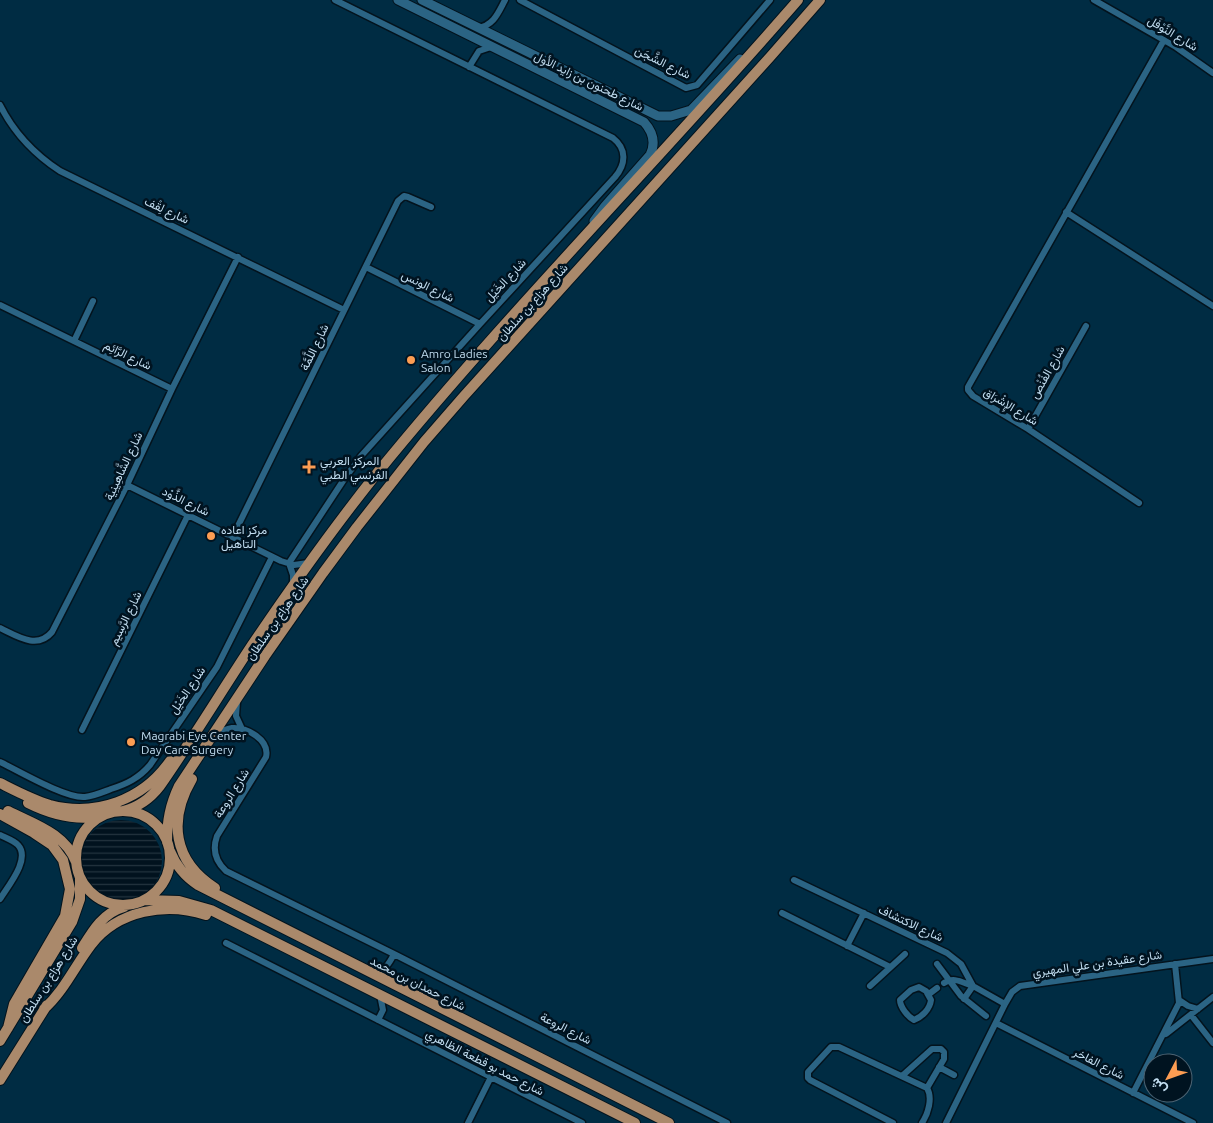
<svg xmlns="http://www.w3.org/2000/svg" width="1213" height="1123" viewBox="0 0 1213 1123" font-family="Ubuntu,Vazirmatn,sans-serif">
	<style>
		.water { fill: url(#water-rules) }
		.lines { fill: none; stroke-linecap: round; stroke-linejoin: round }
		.street-casing { stroke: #03131d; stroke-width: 9 }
		.secondary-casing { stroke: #03131d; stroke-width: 11 }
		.primary-casing { stroke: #03131d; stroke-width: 12 }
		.street { stroke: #2b6484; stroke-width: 6 }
		.secondary { stroke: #2b6484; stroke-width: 9 }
		.primary { stroke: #aa896b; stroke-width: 10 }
		.poi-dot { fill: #fc9d53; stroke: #001320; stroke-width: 2 }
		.labels { text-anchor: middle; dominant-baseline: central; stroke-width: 5; stroke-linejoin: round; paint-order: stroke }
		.street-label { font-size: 12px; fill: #c1ddf0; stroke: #001320 }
		.poi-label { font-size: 12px; fill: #c1ddf0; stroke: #001320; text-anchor: start }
	</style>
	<defs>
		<pattern id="water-rules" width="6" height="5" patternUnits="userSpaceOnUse" patternTransform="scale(1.25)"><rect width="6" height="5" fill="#01121e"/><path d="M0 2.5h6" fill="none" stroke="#24343f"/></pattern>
	</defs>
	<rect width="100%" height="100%" fill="#002c43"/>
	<path class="water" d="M80 861a41 41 0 1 1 82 0a41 41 0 1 1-82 0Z"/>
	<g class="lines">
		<g class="street-casing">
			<path id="street" d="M 520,0 L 686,88 L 697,85 L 770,0
				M 1094,0 L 1176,47 L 1213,73
				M 478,28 C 494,25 498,13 505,0
				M 469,67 L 479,51 L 491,47
				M 0,105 C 14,133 34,154 60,171 L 344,310
				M 1066,212 L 1213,306
				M 366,267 L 480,324
				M 0,305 L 172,389
				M 74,341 L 93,301
				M 1028,429 L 1086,326
				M 127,485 L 281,561 L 294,565 L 308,563
				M 1139,503 L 1028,429 L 973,396 L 968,390 L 968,387 L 1164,40
				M 233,536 L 398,201 L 404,196 L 408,197 L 431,207
				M 289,563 L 343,481 L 361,456 L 480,324 L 615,177 C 626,164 627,149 613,138 L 335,0
				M 289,563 L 293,575 L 293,584
				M 0,628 C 17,636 37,650 52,632 L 127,485 L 172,389 L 238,257
				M 237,702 L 236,716 L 242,729
				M 82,730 L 188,515
				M 214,736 C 220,732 225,729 232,728 C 247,727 270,740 266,757 L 217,836 C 212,850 215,861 226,871 L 394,954 L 727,1123
				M 0,762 C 19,771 66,799 85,797 C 94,796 103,792 111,789 C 127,784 139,778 150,765 L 217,667 L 272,557
				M 0,835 C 6,838 13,840 18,845 C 31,859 8,886 0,899
				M 794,880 L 947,953 L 961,964 L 973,986 L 1005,1004
				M 782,913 L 890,967
				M 226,943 L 582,1123
				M 847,946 L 864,913
				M 937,964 L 961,996 L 986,1016
				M 372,973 C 385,971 389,964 394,954
				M 944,983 C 954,976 963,983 973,986 L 964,999
				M 870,986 L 905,954
				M 919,987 L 926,991 L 931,1000 C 930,1009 922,1017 914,1020 C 908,1017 900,1007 900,1000 L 911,990 Z
				M 929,994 L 937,988
				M 1179,1000 L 1188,1006 L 1198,1009
				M 1191,1015 L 1213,1043
				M 378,1020 L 383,1010 L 380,995
				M 996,1023 L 1193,1123
				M 1166,1034 L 1213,997
				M 939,1067 L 954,1075
				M 902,1076 L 932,1049 L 941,1049 L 944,1052 L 944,1059 L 927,1088
				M 1133,1093 L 1179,1003 L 1175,964
				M 468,1123 L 491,1077
				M 893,1123 L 810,1080 L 808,1078 L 808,1072 L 831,1047 L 839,1047 L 927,1088 C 933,1098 928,1114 922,1123
				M 946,1123 L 1005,1004 L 1012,992 L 1020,986 L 1213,959"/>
		</g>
		<g class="secondary-casing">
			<path id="secondary" d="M 398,0 L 644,122 C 653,132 656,143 650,155 L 605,206 L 594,221
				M 422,0 L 658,116 L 671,116 L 691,110 L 740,59"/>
		</g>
		<g class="primary-casing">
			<path id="primary" d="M 192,779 C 168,820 173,861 215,888
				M 0,783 C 16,791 33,800 50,805 C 96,817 143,800 170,761
				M 28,803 C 52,815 75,821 101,816
				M 8,811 C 33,824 65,833 76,862
				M 123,811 C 139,807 150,799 160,786 C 192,740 221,692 252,645 C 292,586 333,528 378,472 C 511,309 660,159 798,0
				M76 858a47 47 0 1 1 94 0a47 47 0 1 1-94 0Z
				M 0,814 L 34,833 L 52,845 L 63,860 L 70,889 L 65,916 L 14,1004 L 8,1028
				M 167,842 C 167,821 170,805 179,786 L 265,656 L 323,573 L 357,527 L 424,442 L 464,396 L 770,57 L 820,0
				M 170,851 C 176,866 184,876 198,885 L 669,1123
				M 145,900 L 179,901 L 211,910 L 635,1123
				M 82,948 C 93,930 103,913 124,907
				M 44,1009 C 64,991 75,966 91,945 C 118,910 166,902 206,915
				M 0,1041 L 72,922 L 80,899 L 80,878
				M 0,1080 L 47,1005"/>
		</g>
		<use href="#street" class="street"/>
		<use href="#secondary" class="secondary"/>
		<use href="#primary" class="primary"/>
	</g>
	<g class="poi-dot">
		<circle cx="411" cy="360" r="5"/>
		<path d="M306.5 459.5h5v5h5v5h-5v5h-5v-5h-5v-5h5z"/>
		<circle cx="211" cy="536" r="5"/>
		<circle cx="131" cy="742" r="5"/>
	</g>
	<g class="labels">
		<g class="street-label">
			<text transform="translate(1173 33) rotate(31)">شارع النَّوْفَل</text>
			<text transform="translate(663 62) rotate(26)">شارع الشَّجَن</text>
			<text transform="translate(589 81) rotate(26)">شارع طحنون بن زايد الأول</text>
			<text transform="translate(167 210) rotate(25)">شارع لِقْف</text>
			<text transform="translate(505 280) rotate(-47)">شارع الخَيْل</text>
			<text transform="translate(428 286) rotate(26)">شارع الونس</text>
			<text transform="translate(532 302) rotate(-48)">شارع هزاع بن سلطان</text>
			<text transform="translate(314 347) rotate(-64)">شارع اللَّمَّة</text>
			<text transform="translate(128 355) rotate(26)">شارع الرَّائِم</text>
			<text transform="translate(1047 372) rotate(-61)">شارع الفُنْص</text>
			<text transform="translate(1011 406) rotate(31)">شارع الإِشْرَاق</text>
			<text transform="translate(123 466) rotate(-65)">شارع الشَّاهِينِية</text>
			<text transform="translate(186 501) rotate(26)">شارع الذَّوْد</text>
			<text transform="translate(125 618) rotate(-64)">شارع الرَّسِيم</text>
			<text transform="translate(277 618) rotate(-55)">شارع هزاع بن سلطان</text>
			<text transform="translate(187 690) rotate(-56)">شارع الخَيْل</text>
			<text transform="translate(231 793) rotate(-58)">شارع الروعة</text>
			<text transform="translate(911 923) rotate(25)">شارع الاكتشاف</text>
			<text transform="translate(1097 963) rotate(-8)">شارع عقيدة بن علي المهيري</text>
			<text transform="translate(48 979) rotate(-58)">شارع هزاع بن سلطان</text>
			<text transform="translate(418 983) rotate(27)">شارع حمدان بن محمد</text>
			<text transform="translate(566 1028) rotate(27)">شارع الروعة</text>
			<text transform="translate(485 1062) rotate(27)">شارع حمد بو قطعة الظاهري</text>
			<text transform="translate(1099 1063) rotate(27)">شارع الفاخر</text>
		</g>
		<g class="poi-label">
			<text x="421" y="353">Amro Ladies<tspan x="421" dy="14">Salon</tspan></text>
			<text x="320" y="460">المركز العربي<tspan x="320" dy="14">الفرنسي الطبي</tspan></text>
			<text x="221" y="529">مركز اعاده<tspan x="221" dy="14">التاهيل</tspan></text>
			<text x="141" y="735">Magrabi Eye Center<tspan x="141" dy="14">Day Care Surgery</tspan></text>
		</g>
	</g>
	<g transform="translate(1168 1078) rotate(229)"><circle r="24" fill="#001320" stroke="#4d6473"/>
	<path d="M0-4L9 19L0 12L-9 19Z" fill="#fc9d53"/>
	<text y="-8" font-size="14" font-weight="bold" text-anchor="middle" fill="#c1ddf0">ش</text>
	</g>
</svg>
